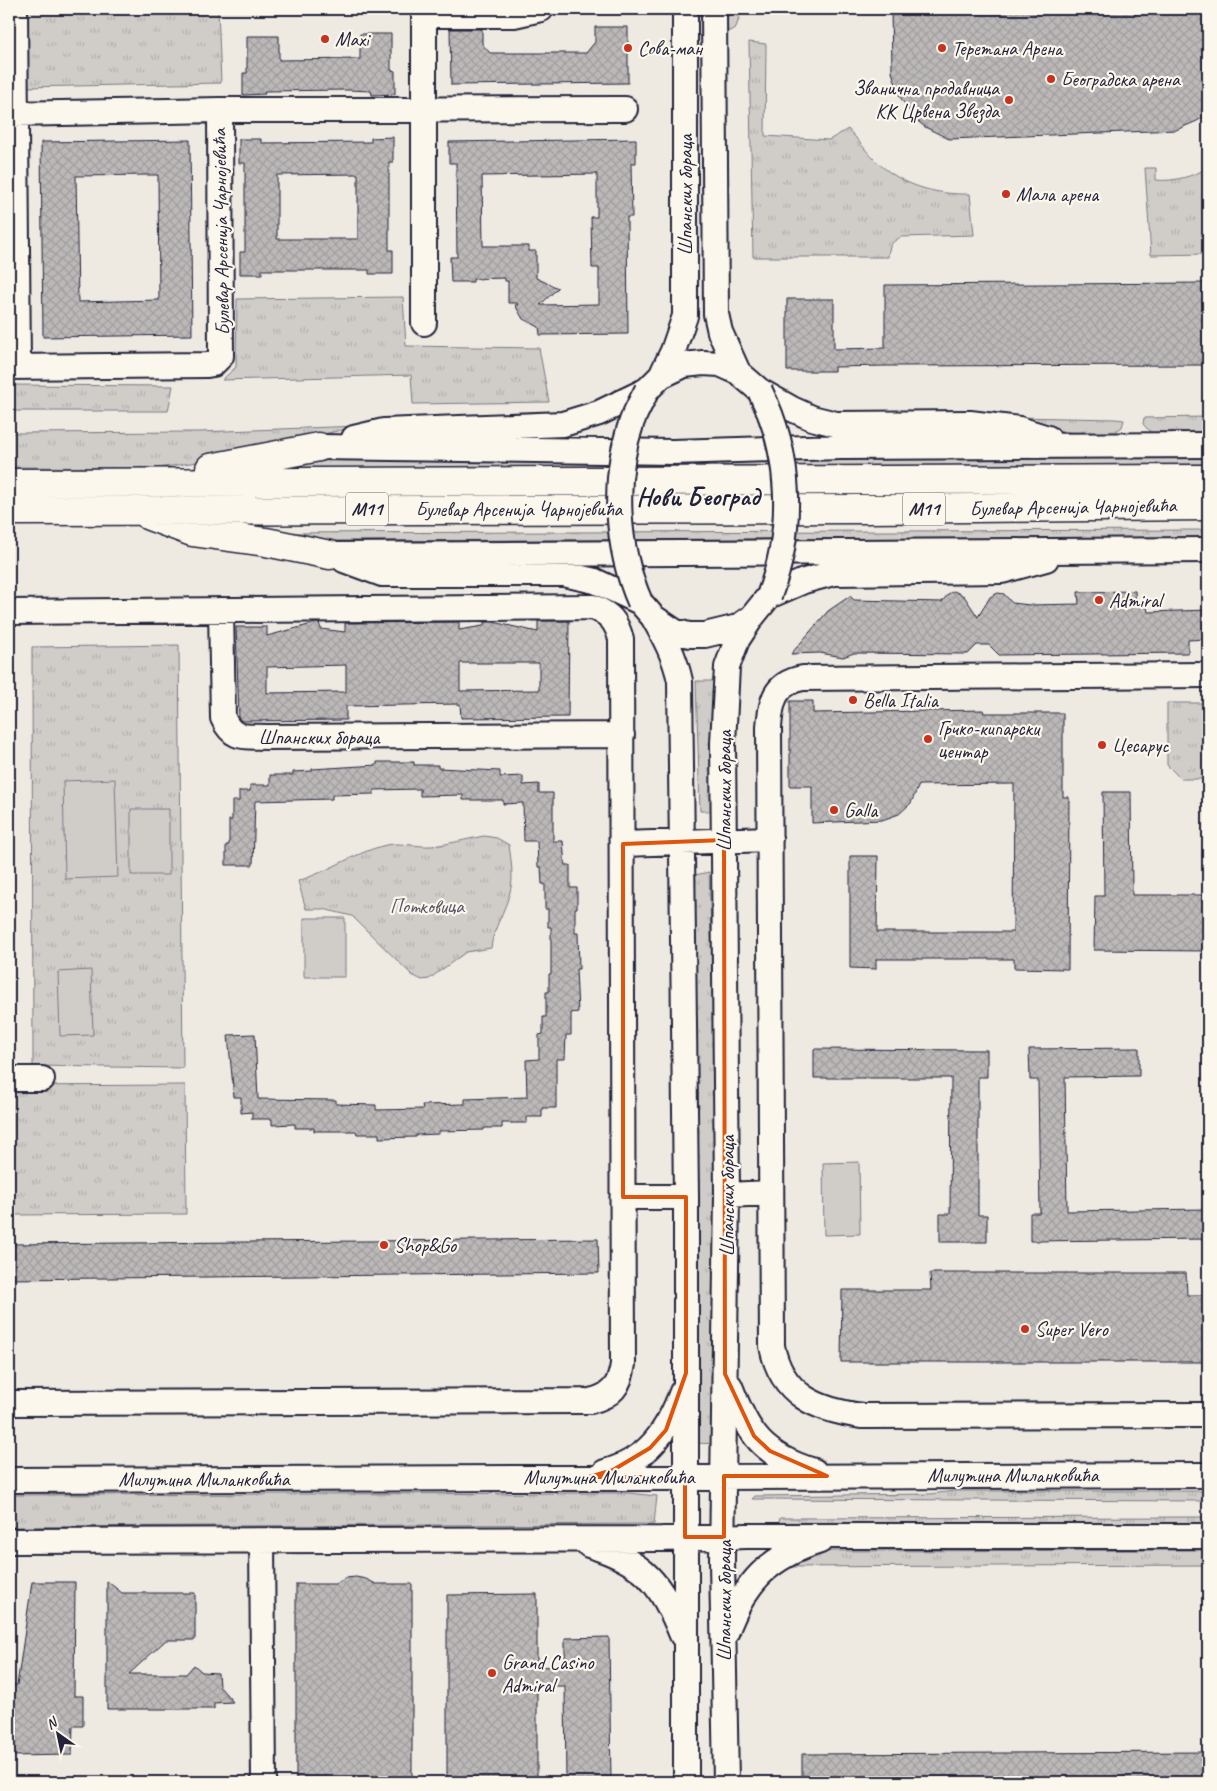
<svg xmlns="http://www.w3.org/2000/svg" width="1217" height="1791" viewBox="0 0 1217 1791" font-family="Caveat,sans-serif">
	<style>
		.grass { fill: url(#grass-tufts); stroke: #797882 }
		.pitch { fill: #d0cdc9; stroke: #797882 }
		.building { fill: url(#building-cross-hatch); stroke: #22223b; fill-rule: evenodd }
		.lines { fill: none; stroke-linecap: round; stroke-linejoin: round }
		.minor-casing { stroke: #22223b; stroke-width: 28 }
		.highway-casing { stroke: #22223b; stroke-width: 31 }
		.minor { stroke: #fbf7ec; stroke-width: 24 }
		.highway { stroke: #fbf7ec; stroke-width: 28 }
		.minor-bridge-casing { stroke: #22223b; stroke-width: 28; stroke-linecap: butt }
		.minor-bridge { stroke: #fbf7ec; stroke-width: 24 }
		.marked { fill: none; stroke: #de560e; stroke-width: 4; stroke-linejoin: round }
		.poi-dot { fill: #c8321e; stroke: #fbf7ec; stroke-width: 2 }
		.labels { text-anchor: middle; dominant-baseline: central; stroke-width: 4.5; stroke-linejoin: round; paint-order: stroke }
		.shield { fill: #fbf7ec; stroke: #636270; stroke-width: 1 }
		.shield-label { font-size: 19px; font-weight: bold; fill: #22223b }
		.poi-label { font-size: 20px; fill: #22223b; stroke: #fbf7ec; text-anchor: start }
		.street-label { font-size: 20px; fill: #22223b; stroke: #fbf7ec }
		.park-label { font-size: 20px; fill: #565566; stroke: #fbf7ec }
		.district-label { font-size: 25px; font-weight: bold; fill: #22223b; stroke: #fbf7ec }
	</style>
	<defs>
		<pattern id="grass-tufts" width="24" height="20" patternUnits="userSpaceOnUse" patternTransform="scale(1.25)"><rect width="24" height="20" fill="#d0cdc9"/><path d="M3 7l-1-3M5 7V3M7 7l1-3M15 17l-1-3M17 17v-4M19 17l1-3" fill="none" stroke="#b2b0ae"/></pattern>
		<pattern id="building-cross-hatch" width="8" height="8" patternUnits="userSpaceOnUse" patternTransform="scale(1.25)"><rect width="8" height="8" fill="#bcb8b8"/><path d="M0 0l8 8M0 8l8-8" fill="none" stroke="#a19e9f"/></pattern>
	</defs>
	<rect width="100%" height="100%" fill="#eeeae2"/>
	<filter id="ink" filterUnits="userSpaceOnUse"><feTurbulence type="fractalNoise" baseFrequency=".02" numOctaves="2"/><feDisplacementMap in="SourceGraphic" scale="10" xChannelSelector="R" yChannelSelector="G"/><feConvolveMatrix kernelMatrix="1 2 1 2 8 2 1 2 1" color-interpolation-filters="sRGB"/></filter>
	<g filter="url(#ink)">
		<path class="grass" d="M 26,9 L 218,9 L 221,83 L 25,87 Z
			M 738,9 L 739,19 L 736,27 L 730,31 L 722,30 L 724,19 Z
			M 749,42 L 766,44 L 765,136 L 829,140 L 848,129 C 858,139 866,152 876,161 C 902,186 936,195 970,194 L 974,235 L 901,237 C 891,242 889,246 888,257 L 753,257 Z
			M 1145,168 L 1156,168 L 1156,180 C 1174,182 1193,176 1208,168 L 1208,254 L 1151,255 Z
			M 403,297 L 406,346 L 539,348 L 549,402 L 413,404 L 411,375 L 222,380 L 236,367 L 237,299 Z
			M 9,385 L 173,386 L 168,411 L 9,411 Z
			M 965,416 L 1115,419 L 1124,420 L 1122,427 L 1112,434 L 1094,436 Z
			M 1208,417 L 1208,435 L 1152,434 L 1143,424 L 1144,418 Z
			M 359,426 L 210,460 L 158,468 L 9,467 L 9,433 L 200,432 Z
			M 1208,453 L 1208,464 L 269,468 L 327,456 Z
			M 1208,530 L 1208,537 L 328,541 L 262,533 Z
			M 179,645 L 183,1068 L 33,1066 L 32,647 Z
			M 696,681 L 716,681 L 716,811 L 700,811 Z
			M 1167,703 L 1208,703 L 1208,779 L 1181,779 L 1167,765 Z
			M 484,836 L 497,838 L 509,845 C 511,860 514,878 510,892 C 505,912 493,928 491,948 L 466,952 L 429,979 L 422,980 L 412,975 L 352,916 L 323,909 L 306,909 L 298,881 C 327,872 353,854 382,846 C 398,841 415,847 432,846 C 450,844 467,839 484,836 Z
			M 709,872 L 715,1051 L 716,1444 L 694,1443 L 695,875 Z
			M 185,1085 L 186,1214 L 9,1215 L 9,1086 Z
			M 955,1491 L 1208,1491 L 1208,1501 L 752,1499 L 755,1496 L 930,1494 Z
			M 628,1493 L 657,1496 L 654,1524 L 9,1527 L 9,1495 Z
			M 1208,1517 L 1208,1524 L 820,1525 L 782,1524 L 779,1522 L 780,1518 Z
			M 1208,1550 L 1208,1565 L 776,1567 L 803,1555 L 833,1551 Z"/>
		<path class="pitch" d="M 115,779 L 118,877 L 65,879 L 63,781 Z
			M 131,809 L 169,809 L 169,875 L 131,875 Z
			M 304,918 L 345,918 L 345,977 L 304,977 Z
			M 91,970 L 93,1035 L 60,1036 L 58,972 Z
			M 859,1162 L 860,1234 L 824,1235 L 823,1163 Z"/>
		<path class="building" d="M 891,9 L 1208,9 L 1208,114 L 1197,121 L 1176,130 L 949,139 L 925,127 L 915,119 L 900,97 L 892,72 Z
			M 595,27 L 628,27 L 628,83 L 451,85 L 450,29 L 482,29 L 482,44 L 490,53 L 586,53 L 595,42 Z
			M 360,34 L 391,34 L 391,70 L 395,71 L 395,94 L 372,95 L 371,91 L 348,90 L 264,91 L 265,94 L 243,95 L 243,73 L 247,73 L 247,36 L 279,36 L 279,60 L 360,59 Z
			M 393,137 L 393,162 L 389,162 L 389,250 L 393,250 L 393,274 L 369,274 L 369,270 L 262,270 L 262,274 L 240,274 L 240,252 L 245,252 L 245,163 L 239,163 L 239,139 L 261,139 L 261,143 L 371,142 L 371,138 ZM 358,174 L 358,239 L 277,239 L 277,175 Z
			M 636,139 L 636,163 L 631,163 L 632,217 L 627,217 L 628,334 L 540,335 L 539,327 L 523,319 L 515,305 L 518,305 L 517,303 L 508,303 L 508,281 L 505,281 L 505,278 L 473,279 L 473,282 L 451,282 L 450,257 L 457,257 L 456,163 L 449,163 L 449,142 ZM 597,174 L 597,217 L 591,217 L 592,268 L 599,268 L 599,304 L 540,305 L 558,288 L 536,278 L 536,251 L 529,251 L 529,246 L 483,246 L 482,176 Z
			M 190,140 L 192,335 L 43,337 L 41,142 ZM 149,175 L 158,175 L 159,300 L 78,302 L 76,176 Z
			M 1208,283 L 1208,365 L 885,366 L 834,367 L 834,371 L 787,371 L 787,299 L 834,299 L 834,349 L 885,348 L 885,285 Z
			M 954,591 L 964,596 L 978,617 L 990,597 L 998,593 L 1004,594 L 1012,603 L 1030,605 L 1079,604 L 1078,592 L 1135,591 L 1136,606 L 1147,606 L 1148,612 L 1208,610 L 1208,639 L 1188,640 L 1188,653 L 999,655 L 989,645 L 977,645 L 968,654 L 854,653 L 843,657 L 820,653 L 791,654 L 828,611 L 850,596 L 854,600 L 942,602 L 948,594 Z
			M 538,621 L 569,621 L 568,717 L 461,718 L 460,704 L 346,706 L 346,720 L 242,721 L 239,719 L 236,627 L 267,627 L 267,636 L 316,623 L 319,623 L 321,629 L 345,632 L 345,623 L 459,622 L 459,630 L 483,626 L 485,622 L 493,622 L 538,632 ZM 460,663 L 539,663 L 539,690 L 460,691 ZM 346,665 L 346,692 L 267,693 L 267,667 Z
			M 790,701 L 813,701 L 813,713 L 983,710 L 984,713 L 1063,713 L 1063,797 L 1069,797 L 1068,969 L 1014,968 L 1014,959 L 876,959 L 876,969 L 850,968 L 850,856 L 878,856 L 877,932 L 1013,932 L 1014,784 L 919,785 L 911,803 L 899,814 L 882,820 L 812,823 L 812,786 L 790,786 Z
			M 377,762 L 414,762 L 414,765 L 438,765 L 438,768 L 500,771 L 500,777 L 523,776 L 523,785 L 539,784 L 539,793 L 553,793 L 553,841 L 563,841 L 565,865 L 570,865 L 570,888 L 577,888 L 577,908 L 575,908 L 575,933 L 578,933 L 579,969 L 576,969 L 578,1012 L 571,1013 L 571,1035 L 566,1035 L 565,1059 L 556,1059 L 556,1108 L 542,1108 L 542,1117 L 527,1117 L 527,1123 L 502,1123 L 502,1128 L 484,1128 L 484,1130 L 439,1131 L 439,1134 L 416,1135 L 416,1137 L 379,1138 L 379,1134 L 357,1134 L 356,1131 L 314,1131 L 314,1128 L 295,1128 L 295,1124 L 272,1125 L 272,1119 L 252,1119 L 252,1112 L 241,1113 L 241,1097 L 234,1097 L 228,1035 L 255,1034 L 258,1099 L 336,1100 L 336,1104 L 376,1105 L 376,1110 L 423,1109 L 422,1105 L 465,1104 L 465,1099 L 527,1097 L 526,1060 L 539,1059 L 539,1035 L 543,1034 L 543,1017 L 546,1017 L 546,992 L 549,992 L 549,974 L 551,974 L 551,927 L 548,927 L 548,909 L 545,909 L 545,884 L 542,884 L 541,867 L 538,867 L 537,841 L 524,841 L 523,803 L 503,804 L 503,800 L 463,800 L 463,795 L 420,796 L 420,789 L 374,790 L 374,794 L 332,795 L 332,799 L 255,801 L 253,865 L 226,865 L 226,845 L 229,845 L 229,820 L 232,820 L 232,801 L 239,801 L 239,791 L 250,791 L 250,785 L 270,785 L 270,775 L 293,775 L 293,772 L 312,771 L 312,769 L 377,765 Z
			M 1103,792 L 1131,792 L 1132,895 L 1208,895 L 1208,951 L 1094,950 L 1095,896 L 1104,896 Z
			M 1139,1048 L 1139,1076 L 1065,1077 L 1067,1211 L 1208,1209 L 1208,1239 L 1030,1241 L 1030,1213 L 1040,1213 L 1038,1080 L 1030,1080 L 1029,1049 Z
			M 814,1049 L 987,1050 L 987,1077 L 978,1077 L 978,1215 L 987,1215 L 987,1242 L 940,1242 L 940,1214 L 950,1214 L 951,1078 L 814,1078 Z
			M 598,1239 L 599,1273 L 9,1279 L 9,1244 Z
			M 930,1273 L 1186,1273 L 1187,1295 L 1208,1295 L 1208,1362 L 841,1362 L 842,1290 L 931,1290 Z
			M 356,1577 L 366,1579 L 376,1584 L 412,1584 L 412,1782 L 296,1782 L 296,1584 L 336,1584 L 345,1578 Z
			M 107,1581 L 122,1593 L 195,1593 L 195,1640 L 166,1640 L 129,1674 L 186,1674 L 194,1665 L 202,1672 L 218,1673 L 219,1686 L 233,1702 L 214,1703 L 214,1709 L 107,1709 Z
			M 32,1582 L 75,1582 L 74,1696 L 83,1696 L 83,1726 L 73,1726 L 72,1755 L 9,1756 L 9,1684 L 17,1685 Z
			M 537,1594 L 537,1667 L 565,1666 L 565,1638 L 609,1637 L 611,1782 L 566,1782 L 565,1686 L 537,1686 L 537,1782 L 447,1782 L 447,1595 Z
			M 1208,1752 L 1208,1782 L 802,1782 L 802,1754 Z"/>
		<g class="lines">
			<g class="minor-casing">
				<path id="minor" d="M 15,9 L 18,366
					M 424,9 L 424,323
					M 714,9 L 716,314 L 720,332 L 738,372
					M 424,15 L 514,15 L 541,9
					M 9,114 L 220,110 L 625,109
					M 9,367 L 207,365 L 213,364 L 221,356 L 220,110
					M 661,376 L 673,351 L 685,316 L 685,9
					M 354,438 L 384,431 L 563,424 L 599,413 L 647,390 L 661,376 L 684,365 L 703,363 L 720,364 L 738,372 L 760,391 L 792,409 L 812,418 L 836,424 L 970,423 L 1019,429 L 1048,438
					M 319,447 L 673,452 L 841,447 L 1208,445
					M 330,555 L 1208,550
					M 344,560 L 382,574 L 564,574 L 595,581 L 640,602 L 653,617 L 674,631 L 689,635 L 705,635 L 738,627 L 752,617 L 769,596 L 804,581 L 834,573 L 1002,571 L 1046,559
					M 221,610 L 223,718 C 233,741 245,736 267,737 L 622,735
					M 9,612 L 593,607 C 610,614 616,621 621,639 L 623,1364 C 620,1386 612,1396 590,1401 L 9,1403
					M 653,617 C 665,638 675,657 680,681 L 686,1197 L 686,1782
					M 1208,675 L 803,678 C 774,683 771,702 769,727 L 772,1346 C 781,1395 817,1410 862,1416 L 1208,1415
					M 623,844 L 770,839
					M 9,1079 L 42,1079
					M 727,1195 L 770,1193
					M 623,1197 L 686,1197
					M 730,1386 C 749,1435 762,1455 814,1471
					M 605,1472 C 648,1460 667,1432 682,1392
					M 9,1480 L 1208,1475
					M 9,1541 L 662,1539 L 746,1536 L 1208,1536
					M 262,1541 L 264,1782
					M 589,1545 C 645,1562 661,1583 682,1635
					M 726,1633 C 745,1582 768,1557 820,1541
					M 726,1782 L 722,1561 L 727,1195 L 723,743 L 727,667 L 737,640 L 752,617"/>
			</g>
			<g class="highway-casing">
				<path id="highway" d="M 210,468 L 319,447
					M 9,483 L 1208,479
					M 9,511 L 868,509 L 1208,506
					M 149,516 L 192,532 L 266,542 L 330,555"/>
			</g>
			<use href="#minor" class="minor"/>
			<use href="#highway" class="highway"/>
			<g class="minor-bridge-casing">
				<path id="minor-bridge" d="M 760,391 C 792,455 794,530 769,596
					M 640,602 C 616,547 612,478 632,421 C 636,411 642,400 647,390"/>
			</g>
			<use href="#minor-bridge" class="minor-bridge"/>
		</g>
	</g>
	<path class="marked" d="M 724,840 L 725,1374 L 754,1436 L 770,1451 L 827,1476 L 724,1476 L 724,1537 L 685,1537 L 685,1477 L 589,1477 L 613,1470 L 650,1448 L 666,1430 L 686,1373 L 686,1197 L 623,1197 L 623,844 Z"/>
	<g class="poi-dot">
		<circle cx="325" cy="39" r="5"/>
		<circle cx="628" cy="48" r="5"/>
		<circle cx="942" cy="48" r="5"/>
		<circle cx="1051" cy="79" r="5"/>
		<circle cx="1009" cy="100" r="5"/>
		<circle cx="1006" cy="194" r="5"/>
		<circle cx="1099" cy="600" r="5"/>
		<circle cx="853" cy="700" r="5"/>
		<circle cx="928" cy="739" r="5"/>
		<circle cx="1102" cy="745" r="5"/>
		<circle cx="834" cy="810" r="5"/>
		<circle cx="384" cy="1245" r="5"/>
		<circle cx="1025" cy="1329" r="5"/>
		<circle cx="492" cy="1673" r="5"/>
	</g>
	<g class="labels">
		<g class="shield">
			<rect x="346" y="492.5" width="42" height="33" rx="4"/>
			<rect x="903" y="492.5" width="42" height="33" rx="4"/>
		</g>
		<g class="shield-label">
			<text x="367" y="509">M11</text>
			<text x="924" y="509">M11</text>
		</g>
		<g class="poi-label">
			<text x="335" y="39">Maxi</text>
			<text x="638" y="48">Сова-ман</text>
			<text x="952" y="48">Теретана Арена</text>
			<text x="1061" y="79">Београдска арена</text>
			<text x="999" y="88" text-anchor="end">Званична продавница<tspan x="999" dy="23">КК Црвена Звезда</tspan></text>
			<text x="1016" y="194">Мала арена</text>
			<text x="1109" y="600">Admiral</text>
			<text x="863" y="700">Bella Italia</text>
			<text x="938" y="728">Грчко-кипарски<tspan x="938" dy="23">центар</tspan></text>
			<text x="1112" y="745">Цесарус</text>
			<text x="844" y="810">Galla</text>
			<text x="394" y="1245">Shop&amp;Go</text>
			<text x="1035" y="1329">Super Vero</text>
			<text x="502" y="1662">Grand Casino<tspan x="502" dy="23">Admiral</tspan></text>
		</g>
		<g class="street-label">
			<text transform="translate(685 195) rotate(-90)">Шпанских бораца</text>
			<text transform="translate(221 232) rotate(-91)">Булевар Арсенија Чарнојевића</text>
			<text transform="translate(1073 507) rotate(-1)">Булевар Арсенија Чарнојевића</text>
			<text x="519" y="509">Булевар Арсенија Чарнојевића</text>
			<text x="319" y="737">Шпанских бораца</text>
			<text transform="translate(724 791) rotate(-90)">Шпанских бораца</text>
			<text transform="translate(727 1196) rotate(-90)">Шпанских бораца</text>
			<text x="1013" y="1475">Милутина Миланковића</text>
			<text x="609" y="1477">Милутина Миланковића</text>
			<text x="204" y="1479">Милутина Миланковића</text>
			<text transform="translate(724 1601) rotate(-90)">Шпанских бораца</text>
		</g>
		<g class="park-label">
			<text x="427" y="906">Потковица</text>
		</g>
		<g class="district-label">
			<text x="698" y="497">Нови Београд</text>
		</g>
	</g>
	<rect width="1217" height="1791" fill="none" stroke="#fbf7ec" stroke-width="30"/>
	<rect x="15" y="15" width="1187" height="1761" fill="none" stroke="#22223b" stroke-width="2" filter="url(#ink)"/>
	<g transform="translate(58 1734) rotate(327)" stroke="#fbf7ec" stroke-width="4" paint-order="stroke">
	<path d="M0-4L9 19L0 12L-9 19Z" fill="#22223b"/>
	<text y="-8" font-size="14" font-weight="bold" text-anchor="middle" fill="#22223b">N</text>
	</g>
</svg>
